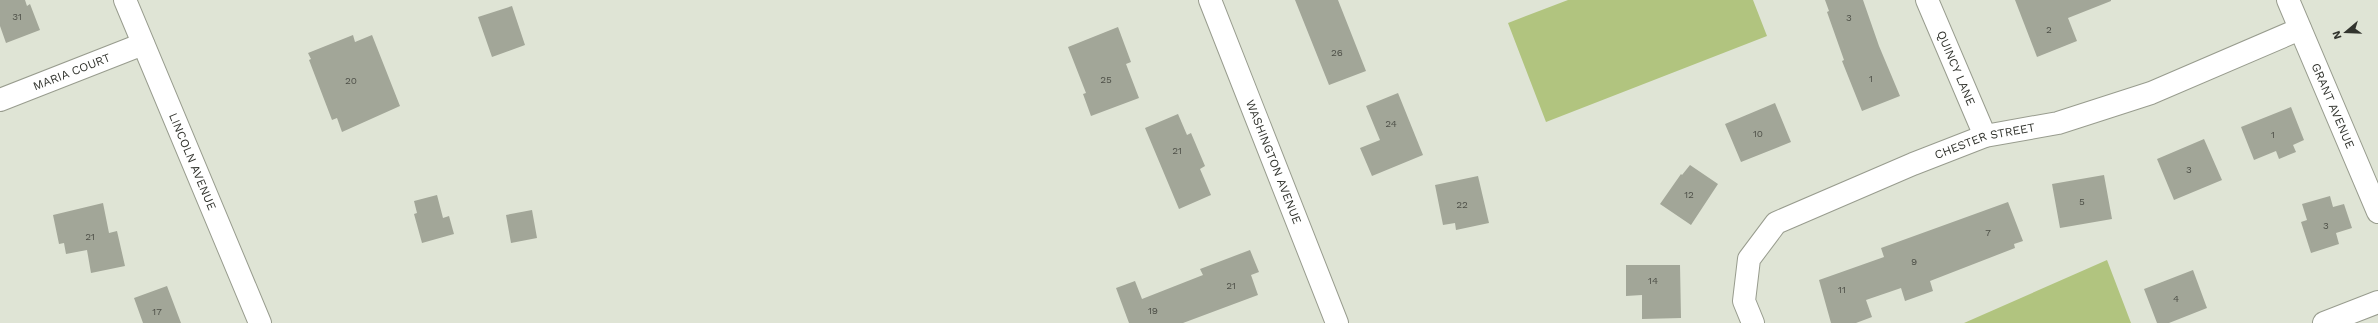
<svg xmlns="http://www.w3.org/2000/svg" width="2378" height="323" viewBox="0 0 2378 323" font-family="'Work Sans',sans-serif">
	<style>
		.green { fill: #b1c47f }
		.building { fill: #a2a698 }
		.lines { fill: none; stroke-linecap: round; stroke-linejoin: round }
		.minor-casing { stroke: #989c8e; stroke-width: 24 }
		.minor { stroke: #fff; stroke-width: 22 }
		.labels { text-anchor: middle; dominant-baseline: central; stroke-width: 3; stroke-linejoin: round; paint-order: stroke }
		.number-label { font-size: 10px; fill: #4e5048 }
		.street-label { font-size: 12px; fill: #32342e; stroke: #dfe4d5 }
	</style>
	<rect width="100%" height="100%" fill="#dfe4d5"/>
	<path class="green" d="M 1568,0 L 1753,0 L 1767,36 L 1546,122 L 1508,23 Z
		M 2107,260 L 2131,323 L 1964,323 Z"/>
	<path class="building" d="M 0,0 L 25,0 L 27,6 L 30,4 L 40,30 L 6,43 L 0,26 Z
		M 1295,0 L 1338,0 L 1366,71 L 1329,85 Z
		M 1825,0 L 1863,0 L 1879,46 L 1900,96 L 1862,111 L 1842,61 L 1844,60 L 1827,12 L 1829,11 Z
		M 2015,0 L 2111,0 L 2111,1 L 2068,18 L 2077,41 L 2037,57 Z
		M 512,6 L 525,45 L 492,57 L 478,17 Z
		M 1118,27 L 1131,62 L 1126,64 L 1139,98 L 1091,116 L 1083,94 L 1086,93 L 1068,47 Z
		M 353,35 L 355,42 L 372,35 L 400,106 L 342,132 L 337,118 L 332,120 L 309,60 L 311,59 L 308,53 Z
		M 1398,93 L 1423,155 L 1372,176 L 1360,148 L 1380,140 L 1366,106 Z
		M 1775,103 L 1791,142 L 1741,162 L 1725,124 Z
		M 2291,107 L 2304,140 L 2293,145 L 2296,152 L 2279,159 L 2276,151 L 2254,160 L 2241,127 Z
		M 1178,114 L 1187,135 L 1191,133 L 1205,166 L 1200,169 L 1211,195 L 1179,209 L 1145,128 Z
		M 2204,139 L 2222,180 L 2174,200 L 2157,159 Z
		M 1690,165 L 1718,184 L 1691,225 L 1660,204 L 1681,174 L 1682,175 Z
		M 2104,175 L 2112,219 L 2060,228 L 2052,184 Z
		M 1478,176 L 1489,223 L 1456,230 L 1455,223 L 1443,225 L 1435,185 Z
		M 437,195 L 443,218 L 449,216 L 454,234 L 422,243 L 414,214 L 417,213 L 414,201 Z
		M 2330,196 L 2333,207 L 2344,204 L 2352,228 L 2336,233 L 2339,244 L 2311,253 L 2301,222 L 2307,220 L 2302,204 Z
		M 2008,202 L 2023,241 L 2014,244 L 2015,248 L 1930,281 L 1933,291 L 1905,301 L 1901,288 L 1866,300 L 1872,317 L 1856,323 L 1831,323 L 1819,280 L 1884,257 L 1881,248 Z
		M 103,203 L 109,233 L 117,231 L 125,266 L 91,273 L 87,250 L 66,254 L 64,243 L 59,244 L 53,215 Z
		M 532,210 L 537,238 L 511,243 L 506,215 Z
		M 1250,250 L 1259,272 L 1251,275 L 1258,295 L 1183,323 L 1129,323 L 1116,288 L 1135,281 L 1142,299 L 1203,275 L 1200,269 Z
		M 1626,265 L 1680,265 L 1681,318 L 1642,319 L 1642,295 L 1626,296 Z
		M 2193,270 L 2207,308 L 2169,323 L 2157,323 L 2144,289 Z
		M 167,286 L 181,323 L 143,323 L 134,298 Z"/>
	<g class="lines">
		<g class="minor-casing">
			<g id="minor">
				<path id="s1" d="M 125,0 L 260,323"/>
				<path id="s2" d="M 1210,0 L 1337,323"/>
				<path id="s3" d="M 1927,0 L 1985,136"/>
				<path id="s4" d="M 2288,0 L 2378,212"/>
				<path id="s5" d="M 0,100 L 143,44"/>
				<path id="s6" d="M 1753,323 L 1744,301 L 1749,259 L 1776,223 L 1913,164 L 1985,136 L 2058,123 L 2151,93 L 2300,29"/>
				<path d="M 2324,323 L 2378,302"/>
			</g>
		</g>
		<use href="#minor" class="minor"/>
	</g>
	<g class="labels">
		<g class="number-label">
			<text x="17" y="16">31</text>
			<text x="1849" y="17">3</text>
			<text x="2049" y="29">2</text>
			<text x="1337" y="52">26</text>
			<text x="1871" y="78">1</text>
			<text x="1106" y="79">25</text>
			<text x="351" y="80">20</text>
			<text x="1391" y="123">24</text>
			<text x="1758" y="133">10</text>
			<text x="2273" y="134">1</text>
			<text x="1177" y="150">21</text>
			<text x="2189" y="169">3</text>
			<text x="1689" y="194">12</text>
			<text x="2082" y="201">5</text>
			<text x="1462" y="204">22</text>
			<text x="2326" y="225">3</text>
			<text x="1988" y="232">7</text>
			<text x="90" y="236">21</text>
			<text x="1914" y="261">9</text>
			<text x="1653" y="280">14</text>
			<text x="1231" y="285">21</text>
			<text x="1842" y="289">11</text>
			<text x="2176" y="298">4</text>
			<text x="1153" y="310">19</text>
			<text x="157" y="311">17</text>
		</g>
		<g class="street-label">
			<text stroke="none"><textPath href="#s3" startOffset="74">QUINCY LANE</textPath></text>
			<text stroke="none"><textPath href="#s5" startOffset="77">MARIA COURT</textPath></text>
			<text stroke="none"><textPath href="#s4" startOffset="115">GRANT AVENUE</textPath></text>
			<text stroke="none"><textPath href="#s6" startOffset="336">CHESTER STREET</textPath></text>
			<text stroke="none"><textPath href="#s1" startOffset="175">LINCOLN AVENUE</textPath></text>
			<text stroke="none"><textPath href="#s2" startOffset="174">WASHINGTON AVENUE</textPath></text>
		</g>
	</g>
	<g transform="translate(2346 32) rotate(251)" stroke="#dfe4d5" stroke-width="3" paint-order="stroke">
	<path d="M0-3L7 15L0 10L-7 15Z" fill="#32342e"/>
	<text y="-6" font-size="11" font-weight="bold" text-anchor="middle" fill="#32342e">N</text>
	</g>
</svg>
